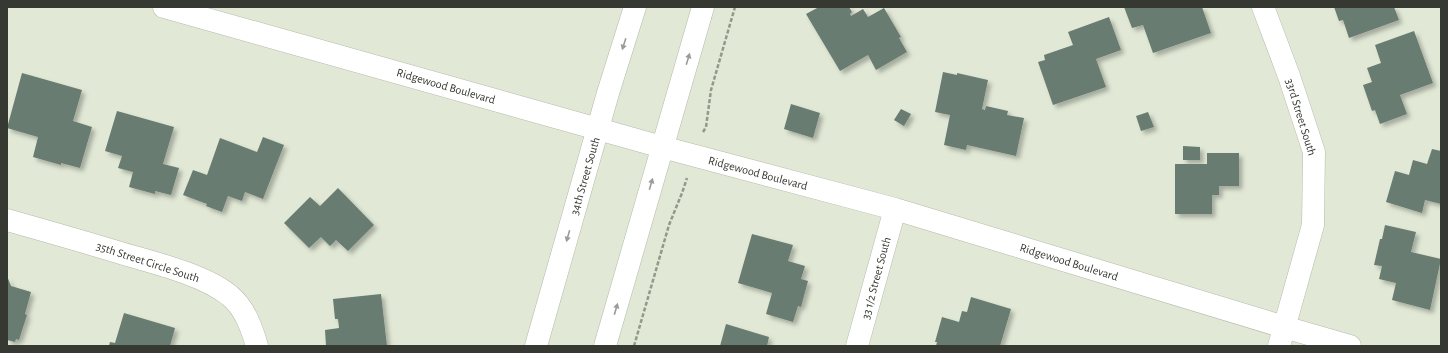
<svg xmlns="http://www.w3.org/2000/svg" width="1448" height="353" viewBox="0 0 1448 353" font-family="'Alegreya Sans',sans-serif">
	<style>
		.building { fill: #697b71; filter: url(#shadow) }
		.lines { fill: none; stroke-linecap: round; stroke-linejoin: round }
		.minor-casing { stroke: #b3bba9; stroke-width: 23 }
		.secondary-casing { stroke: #b3bba9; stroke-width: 23 }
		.path { stroke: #92988a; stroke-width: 2.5; stroke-dasharray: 4 2; stroke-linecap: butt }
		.minor { stroke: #fff; stroke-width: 22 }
		.secondary { stroke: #fff; stroke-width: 22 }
		.oneway { fill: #9a9c98 }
		.labels { text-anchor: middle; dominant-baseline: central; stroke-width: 4; stroke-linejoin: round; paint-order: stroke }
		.street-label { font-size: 12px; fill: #363932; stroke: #fff }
	</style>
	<defs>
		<filter id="shadow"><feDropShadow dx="3.5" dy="3.5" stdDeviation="2" flood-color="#0004"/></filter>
	</defs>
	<rect width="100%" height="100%" fill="#e1e9d6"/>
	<path class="building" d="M 819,7 L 849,7 L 852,12 L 850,14 L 851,16 L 863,9 L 868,17 L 884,8 L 901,37 L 899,38 L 907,52 L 876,70 L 868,55 L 840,71 L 806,14 Z
		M 1124,7 L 1202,7 L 1211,33 L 1153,53 L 1143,25 L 1132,28 Z
		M 1334,7 L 1394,7 L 1399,20 L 1349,38 L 1343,20 L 1339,21 Z
		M 1109,17 L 1121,50 L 1096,59 L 1106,87 L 1053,105 L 1038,62 L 1045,60 L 1044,55 L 1073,45 L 1068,32 Z
		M 1414,31 L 1433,83 L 1400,95 L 1407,114 L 1380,124 L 1375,110 L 1372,111 L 1363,85 L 1372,82 L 1367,68 L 1381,63 L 1375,45 Z
		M 943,72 L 957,75 L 957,73 L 988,80 L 982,109 L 985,110 L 986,106 L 1008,111 L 1007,115 L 1024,118 L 1016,156 L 967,145 L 966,150 L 944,145 L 950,115 L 935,112 Z
		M 22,73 L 82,90 L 73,121 L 92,127 L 80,168 L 61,163 L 61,165 L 33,157 L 38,137 L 7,128 Z
		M 791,104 L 820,113 L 813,138 L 784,129 Z
		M 901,109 L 911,114 L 904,126 L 894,120 Z
		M 117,111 L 174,127 L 163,164 L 179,168 L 171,195 L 155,191 L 155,194 L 129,187 L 133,172 L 118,168 L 122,156 L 105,151 Z
		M 1148,112 L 1154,127 L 1141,131 L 1136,116 Z
		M 263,137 L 284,145 L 263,199 L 245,192 L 242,201 L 228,196 L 222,212 L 206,206 L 207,204 L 183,195 L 193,170 L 207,175 L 220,138 L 257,152 Z
		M 1183,146 L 1200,147 L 1200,160 L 1183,160 Z
		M 1432,149 L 1441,151 L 1441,204 L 1425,200 L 1422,213 L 1386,202 L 1395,171 L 1409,175 L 1413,160 L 1427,164 Z
		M 1207,153 L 1239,153 L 1239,186 L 1219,186 L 1219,195 L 1212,195 L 1212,214 L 1175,214 L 1175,164 L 1207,164 Z
		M 338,188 L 374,225 L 348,251 L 336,240 L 330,246 L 321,237 L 309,248 L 284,223 L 310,197 L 320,206 Z
		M 1385,225 L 1416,232 L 1411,252 L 1441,259 L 1430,310 L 1392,300 L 1396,283 L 1379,279 L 1382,266 L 1374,265 L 1380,239 L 1382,239 Z
		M 752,234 L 793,245 L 788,261 L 805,266 L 801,279 L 808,281 L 801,307 L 798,306 L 793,322 L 766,314 L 772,293 L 738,283 Z
		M 7,276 L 11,286 L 31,292 L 25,314 L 27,315 L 19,340 L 16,339 L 15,342 L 7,340 Z
		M 381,294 L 387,346 L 326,346 L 325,330 L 339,328 L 338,319 L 335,319 L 333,299 Z
		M 971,297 L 1011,309 L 1000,346 L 936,346 L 937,342 L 935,342 L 942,317 L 959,322 L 962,311 L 967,312 Z
		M 124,313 L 175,328 L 170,346 L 109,346 L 110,342 L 115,343 Z
		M 726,324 L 769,337 L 767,346 L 720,346 Z"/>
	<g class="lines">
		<g class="minor-casing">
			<path id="minor" d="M 164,7 L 662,147 L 895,209 L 1284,327 L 1350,346
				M 1263,7 L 1289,76 L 1314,152 L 1313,225 L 1279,346
				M 7,220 C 46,231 85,242 124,254 C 155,263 205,275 230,296 C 245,308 252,329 257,346
				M 857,346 L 895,209"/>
		</g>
		<g class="secondary-casing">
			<path id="secondary" d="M 536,346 L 608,93 L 635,7
				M 605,346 L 703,7"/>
		</g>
		<path class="path" d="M 703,132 L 706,127 L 711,90 L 735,7
			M 634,346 L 669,225 L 682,193 L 687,178"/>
		<use href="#minor" class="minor"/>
		<use href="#secondary" class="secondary"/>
	</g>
	<defs><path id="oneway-solid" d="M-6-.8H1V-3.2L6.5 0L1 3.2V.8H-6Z"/></defs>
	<g class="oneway">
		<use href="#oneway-solid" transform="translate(624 44) rotate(108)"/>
		<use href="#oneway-solid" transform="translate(688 59) rotate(-73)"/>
		<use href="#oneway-solid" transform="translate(651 184) rotate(-74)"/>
		<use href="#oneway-solid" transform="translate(568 236) rotate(106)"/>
		<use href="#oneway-solid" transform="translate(616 309) rotate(-74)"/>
	</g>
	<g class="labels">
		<g class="street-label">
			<text transform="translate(446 86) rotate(16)">Ridgewood Boulevard</text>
			<text transform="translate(1301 117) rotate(73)">33rd Street South</text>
			<text transform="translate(758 173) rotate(15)">Ridgewood Boulevard</text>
			<text transform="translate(585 176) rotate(-74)">34th Street South</text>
			<text transform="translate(148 262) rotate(18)">35th Street Circle South</text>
			<text transform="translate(1069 262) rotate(17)">Ridgewood Boulevard</text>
			<text transform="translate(876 278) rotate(-75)">33 1/2 Street South</text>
		</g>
	</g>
	<rect width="1448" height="353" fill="none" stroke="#363932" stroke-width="16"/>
</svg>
